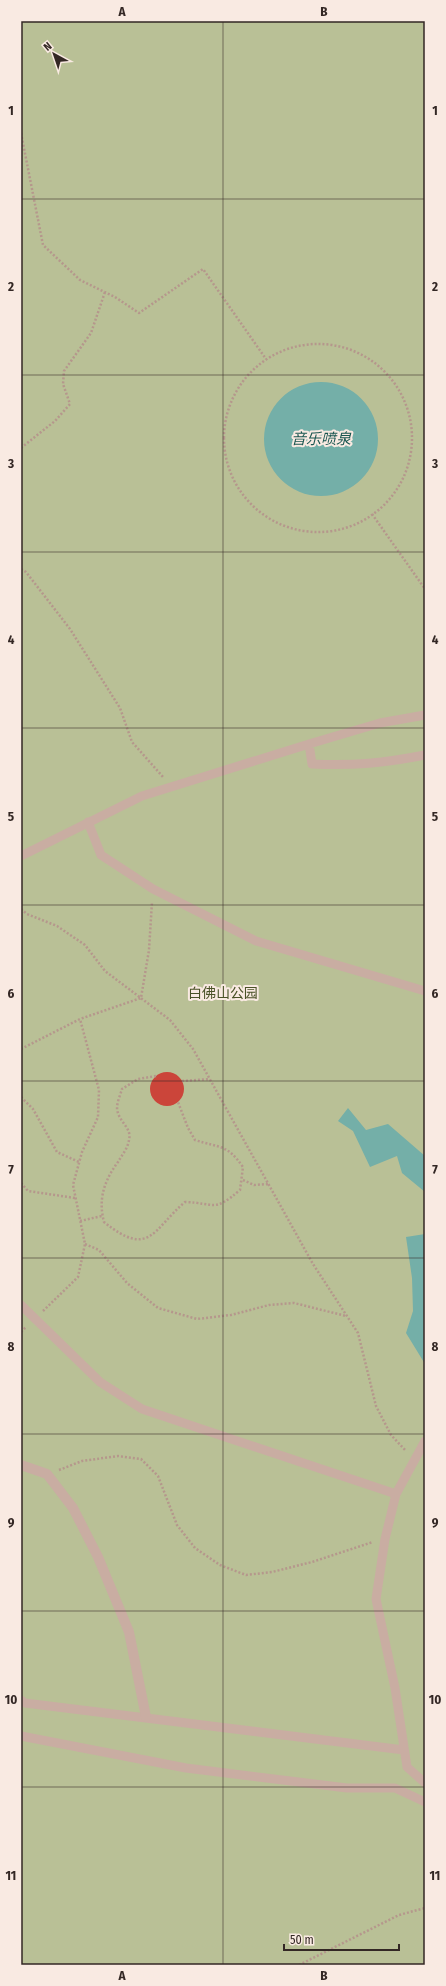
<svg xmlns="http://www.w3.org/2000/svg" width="446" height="1986" viewBox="0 0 446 1986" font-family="'Fira Sans Condensed','Noto Sans SC',sans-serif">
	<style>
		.green { fill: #b9c096 }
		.water { fill: #74afa8 }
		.building { fill: #cb453a }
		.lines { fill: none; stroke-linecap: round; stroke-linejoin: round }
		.path { stroke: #b5978c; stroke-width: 2.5; stroke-dasharray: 2 2; stroke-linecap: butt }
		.service { stroke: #c9ada2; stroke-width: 9 }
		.pedestrian { stroke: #c9ada2; stroke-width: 10 }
		.grid { fill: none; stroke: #332724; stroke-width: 1; stroke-opacity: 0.55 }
		.labels { text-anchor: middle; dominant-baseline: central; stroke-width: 4; stroke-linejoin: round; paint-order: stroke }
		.park-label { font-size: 14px; fill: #4a5227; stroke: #f9eae2 }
		.water-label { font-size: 15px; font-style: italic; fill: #195650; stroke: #f9eae2 }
		.neatline { fill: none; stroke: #332724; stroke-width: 1.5 }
		.grid-label { font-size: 13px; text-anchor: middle; font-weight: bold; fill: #332724 }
	</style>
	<rect width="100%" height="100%" fill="#f1e0d6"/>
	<path class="green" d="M 21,21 L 425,21 L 425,1965 L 21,1965 Z"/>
	<path class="water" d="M264 439a57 57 0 1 1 114 0a57 57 0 1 1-114 0Z
		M 348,1108 L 366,1130 L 388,1124 L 425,1156 L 425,1192 L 402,1173 L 397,1156 L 370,1167 L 353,1131 L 338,1121 Z
		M 425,1234 L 425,1364 L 406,1333 L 413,1311 L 412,1278 L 406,1237 Z"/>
	<path class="building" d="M150 1089a17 17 0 1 1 34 0a17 17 0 1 1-34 0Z"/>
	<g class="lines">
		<path class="path" d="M 21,133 L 43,245 L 80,280 L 115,297 L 139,313 L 203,269 L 266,359
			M224 438a94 94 0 1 1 188 0a94 94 0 1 1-188 0Z
			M 21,448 L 55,421 L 70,404 L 63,384 L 64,371 L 91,333 L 105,292
			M 372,514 L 425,589
			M 21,569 L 26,572 L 70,629 L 120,708 L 132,742 L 163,777
			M 21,909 L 27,914 L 57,926 L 85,945 L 105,971 L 170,1020 L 193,1049 L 313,1264 L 358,1333 L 376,1406 L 391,1435 L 406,1451
			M 21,1049 L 80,1019 L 141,998 L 149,950 L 152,902
			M 156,1076 L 138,1079 L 122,1089 C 120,1096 115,1106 118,1113 C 121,1123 132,1129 129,1140 C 128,1148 122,1155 118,1162 C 104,1181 98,1199 104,1222 C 150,1259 153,1229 185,1202 C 216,1203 213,1213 240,1190 L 243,1167 C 227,1144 220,1148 195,1140 L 188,1128 L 178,1102
			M 182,1081 L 210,1079
			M 21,1097 L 33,1109 L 57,1152 L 79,1162
			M 243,1180 L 254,1185 L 269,1184
			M 21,1183 L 28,1191 L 75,1198
			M 80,1221 L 102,1216
			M 85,1244 L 99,1250 L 127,1283 L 158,1308 L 197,1319 L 231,1315 L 269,1305 L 294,1303 L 346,1316
			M 43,1311 L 78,1277 L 85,1244 L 73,1185 L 82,1152 L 98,1117 L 99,1090 L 80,1019
			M 21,1332 L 26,1327
			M 59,1470 L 82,1461 L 118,1456 L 141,1459 L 158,1476 L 177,1525 L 195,1548 L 220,1565 L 246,1575 L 272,1572 L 312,1562 L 373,1542
			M 299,1965 L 399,1915 L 425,1908"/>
		<path class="service" d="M 309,744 L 312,764 C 354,766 384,763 425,755
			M 88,822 L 101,855 L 153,889 L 256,941 L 425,991
			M 21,856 L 142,796 L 309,744 L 380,723 L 425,715
			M 21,1305 L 100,1382 L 142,1409 L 396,1494 L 385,1539 L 376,1599 L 395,1688 L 407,1767 L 425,1783
			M 396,1494 L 425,1441
			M 21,1700 L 25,1703 L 404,1750
			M 21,1736 L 186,1768 L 347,1788 L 395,1788 L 425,1802"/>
		<path class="pedestrian" d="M 21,1465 L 47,1474 L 73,1508 L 98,1557 L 129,1632 L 146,1717"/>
	</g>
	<path class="grid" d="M 223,21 L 223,1965M 21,199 L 425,199M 21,375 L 425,375M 21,552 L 425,552M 21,728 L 425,728M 21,905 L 425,905M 21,1081 L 425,1081M 21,1258 L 425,1258M 21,1434 L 425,1434M 21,1611 L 425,1611M 21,1787 L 425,1787"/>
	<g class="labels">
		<g class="park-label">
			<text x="223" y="993">白佛山公园</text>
		</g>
		<g class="water-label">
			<text x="321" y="439">音乐喷泉</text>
		</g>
	</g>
	<rect width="446" height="1986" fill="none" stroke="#f9eae2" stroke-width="44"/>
	<g transform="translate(54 54) rotate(320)" stroke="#f9eae2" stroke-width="3" paint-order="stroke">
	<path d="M0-3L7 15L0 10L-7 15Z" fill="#332724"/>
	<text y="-6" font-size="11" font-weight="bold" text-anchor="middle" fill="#332724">N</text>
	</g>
	<path d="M284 1944v6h115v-6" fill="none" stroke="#332724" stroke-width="2"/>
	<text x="290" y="1944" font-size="12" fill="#332724" stroke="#f9eae2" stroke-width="3" paint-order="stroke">50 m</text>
	<rect x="22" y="22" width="402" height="1942" class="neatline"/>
	<g class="grid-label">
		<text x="122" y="16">A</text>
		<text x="324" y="16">B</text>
		<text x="11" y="115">1</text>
		<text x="435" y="115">1</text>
		<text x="11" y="291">2</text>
		<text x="435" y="291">2</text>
		<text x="11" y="468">3</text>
		<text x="435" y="468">3</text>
		<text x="11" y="644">4</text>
		<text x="435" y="644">4</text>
		<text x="11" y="821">5</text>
		<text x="435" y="821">5</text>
		<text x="11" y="998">6</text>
		<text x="435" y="998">6</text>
		<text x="11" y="1174">7</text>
		<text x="435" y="1174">7</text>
		<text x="11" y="1351">8</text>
		<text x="435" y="1351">8</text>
		<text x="11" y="1527">9</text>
		<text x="435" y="1527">9</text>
		<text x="11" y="1704">10</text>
		<text x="435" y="1704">10</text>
		<text x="11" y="1880">11</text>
		<text x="435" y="1880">11</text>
		<text x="122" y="1980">A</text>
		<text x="324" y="1980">B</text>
	</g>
</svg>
